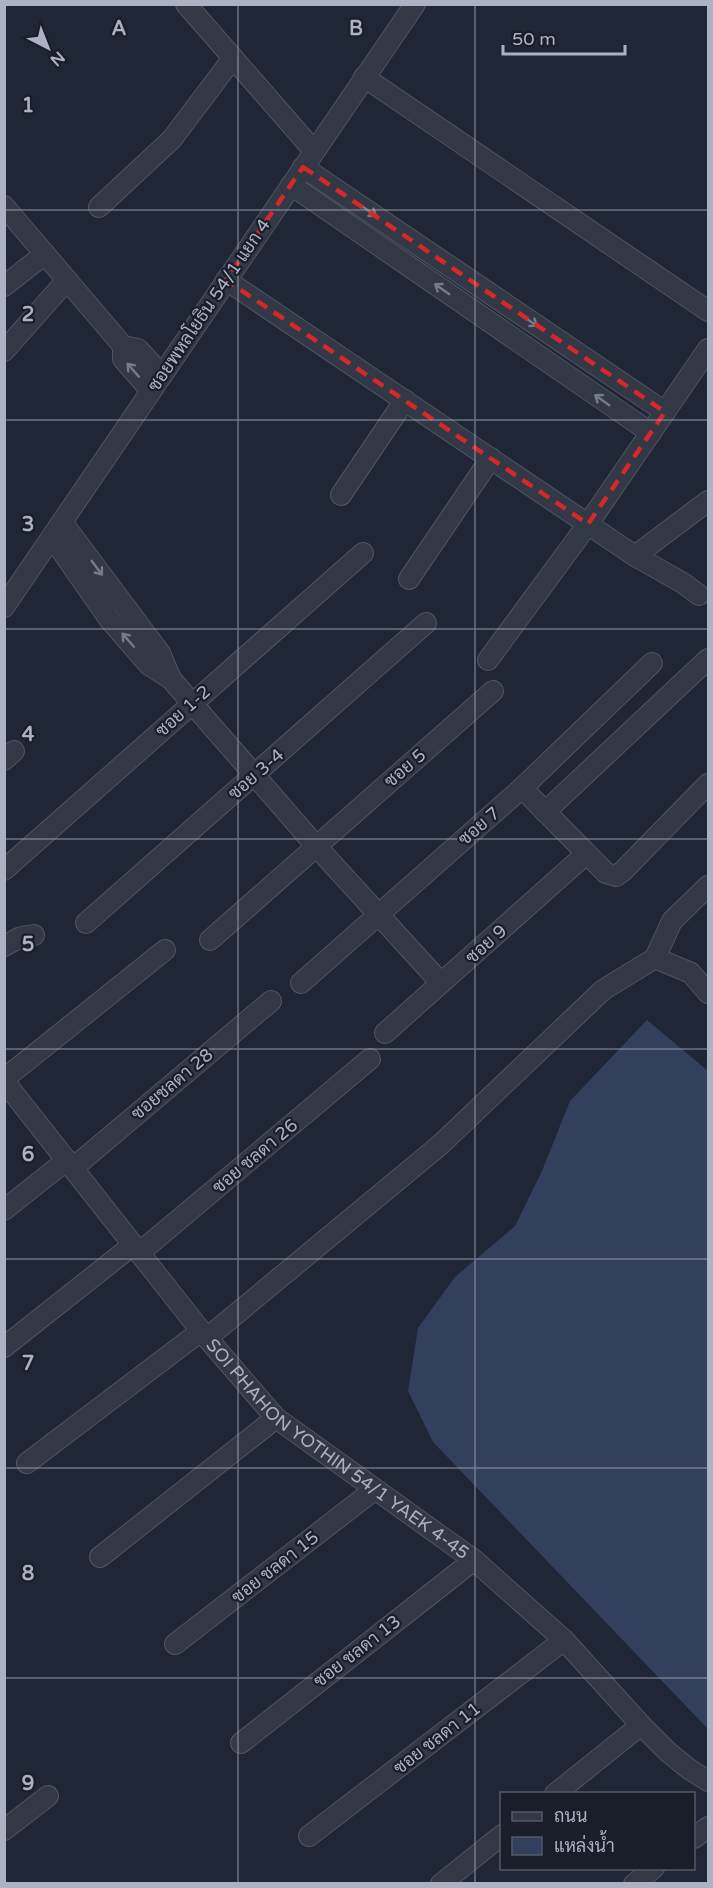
<svg xmlns="http://www.w3.org/2000/svg" width="713" height="1888" viewBox="0 0 713 1888" font-family="'Varela Round',Sarabun,sans-serif">
	<style>
		.water { fill: #32405d }
		.lines { fill: none; stroke-linecap: round; stroke-linejoin: round }
		.minor-casing { stroke: #4f5564; stroke-width: 22 }
		.minor { stroke: #323846; stroke-width: 20 }
		.oneway { stroke: #757b8b }
		.marked { fill: none; stroke: #d62828; stroke-width: 4.5; stroke-dasharray: 12 8; stroke-linejoin: round }
		.grid { fill: none; stroke: #abb2c3; stroke-width: 1.5; stroke-opacity: 0.55 }
		.labels { text-anchor: middle; dominant-baseline: central; stroke-width: 4.5; stroke-linejoin: round; paint-order: stroke }
		.street-label { font-size: 18px; fill: #abb2c3; stroke: #181e2a }
		.grid-label { font-size: 20px; text-anchor: middle; font-weight: bold; fill: #abb2c3; stroke: #181e2a; stroke-width: 4.5; stroke-linejoin: round; paint-order: stroke }
	</style>
	<rect width="100%" height="100%" fill="#1f2635"/>
	<path class="water" d="M 647,1020 L 708,1071 L 708,1729 L 433,1442 L 408,1391 L 418,1328 L 455,1277 L 515,1226 L 542,1171 L 570,1101 Z"/>
	<g class="lines">
		<g class="minor-casing">
			<g id="minor">
				<path d="M 186,4 L 314,151"/>
				<path d="M 364,77 L 708,311"/>
				<path d="M 303,167 L 665,412"/>
				<path d="M 291,185 L 651,433"/>
				<path d="M 4,206 L 123,346 L 123,359 L 151,391"/>
				<path d="M 99,207 L 172,139 L 233,58"/>
				<path d="M 226,280 L 635,556 L 683,583 L 699,595"/>
				<path d="M 4,286 L 45,254"/>
				<path d="M 123,346 L 138,349 L 162,375"/>
				<path d="M 4,351 L 67,280"/>
				<path d="M 341,495 L 405,400"/>
				<path d="M 62,522 L 160,653 L 171,679"/>
				<path d="M 52,537 L 109,619 L 149,665 L 171,679 L 316,846 L 441,983"/>
				<path d="M 635,556 L 708,501"/>
				<path d="M 409,579 L 491,458"/>
				<path d="M 4,607 L 415,4"/>
				<path d="M 488,660 L 588,524 L 708,349"/>
				<path d="M 4,760 L 14,751"/>
				<path d="M 522,788 L 606,873 L 616,876 L 623,871 L 708,784"/>
				<path d="M 545,812 L 708,659"/>
				<path d="M 4,870 L 363,553"/>
				<path d="M 86,923 L 426,623"/>
				<path d="M 210,940 L 493,691"/>
				<path d="M 4,946 L 21,937 L 34,935"/>
				<path d="M 655,958 L 672,921 L 708,886"/>
				<path d="M 655,958 L 691,973 L 708,993"/>
				<path d="M 301,983 L 522,788 L 652,663"/>
				<path d="M 385,1033 L 586,854"/>
				<path d="M 4,1079 L 165,950"/>
				<path id="s1" d="M 4,1081 L 201,1331 L 276,1418 L 474,1560 L 564,1640 L 641,1725 L 668,1752 L 689,1769 L 708,1781"/>
				<path d="M 73,1168 L 271,1001"/>
				<path d="M 4,1210 L 67,1160"/>
				<path d="M 139,1253 L 370,1059"/>
				<path d="M 207,1338 L 440,1145 L 603,990 L 655,958"/>
				<path d="M 4,1347 L 133,1245"/>
				<path d="M 27,1463 L 201,1331"/>
				<path d="M 100,1557 L 276,1418"/>
				<path d="M 175,1644 L 374,1490"/>
				<path d="M 241,1743 L 474,1560"/>
				<path d="M 555,1794 L 641,1725"/>
				<path d="M 4,1830 L 48,1796"/>
				<path d="M 309,1836 L 564,1640"/>
				<path d="M 694,1838 L 708,1827"/>
				<path d="M 441,1884 L 502,1835"/>
				<path d="M 634,1884 L 654,1868"/>
			</g>
		</g>
		<use href="#minor" class="minor"/>
	</g>
	<defs><path id="oneway-shaft" d="M-6 0H5M1.5-3L5.5 0L1.5 3" fill="none" stroke-width="1.6" stroke-linecap="round" stroke-linejoin="round" transform="scale(1.5)"/></defs>
	<g class="oneway">
		<use href="#oneway-shaft" transform="translate(369 211) rotate(34)"/>
		<use href="#oneway-shaft" transform="translate(442 289) rotate(-145)"/>
		<use href="#oneway-shaft" transform="translate(530 321) rotate(34)"/>
		<use href="#oneway-shaft" transform="translate(133 370) rotate(-131)"/>
		<use href="#oneway-shaft" transform="translate(602 400) rotate(-145)"/>
		<use href="#oneway-shaft" transform="translate(97 568) rotate(53)"/>
		<use href="#oneway-shaft" transform="translate(128 640) rotate(-131)"/>
	</g>
	<path class="marked" d="M 303,167 L 665,412 L 588,524 L 226,280 Z"/>
	<path class="grid" d="M 238,4 L 238,1884M 475,4 L 475,1884M 4,210 L 708,210M 4,420 L 708,420M 4,629 L 708,629M 4,839 L 708,839M 4,1049 L 708,1049M 4,1259 L 708,1259M 4,1468 L 708,1468M 4,1678 L 708,1678"/>
	<g class="labels">
		<g class="street-label">
			<text transform="translate(209 305) rotate(-56)">ซอยพหลโยธิน 54/1 แยก 4</text>
			<text transform="translate(183 711) rotate(-42)">ซอย 1-2</text>
			<text transform="translate(405 768) rotate(-41)">ซอย 5</text>
			<text transform="translate(256 774) rotate(-41)">ซอย 3-4</text>
			<text transform="translate(479 826) rotate(-41)">ซอย 7</text>
			<text transform="translate(486 944) rotate(-42)">ซอย 9</text>
			<text transform="translate(172 1084) rotate(-40)">ซอยชลดา 28</text>
			<text transform="translate(255 1156) rotate(-40)">ซอย ชลดา 26</text>
			<text stroke="none"><textPath href="#s1" startOffset="500">SOI PHAHON YOTHIN 54/1 YAEK 4-45</textPath></text>
			<text transform="translate(275 1567) rotate(-38)">ซอย ชลดา 15</text>
			<text transform="translate(357 1651) rotate(-38)">ซอย ชลดา 13</text>
			<text transform="translate(437 1738) rotate(-38)">ซอย ชลดา 11</text>
		</g>
	</g>
	<g class="grid-label">
		<text x="119" y="35">A</text>
		<text x="356" y="35">B</text>
		<text x="28" y="112">1</text>
		<text x="28" y="321">2</text>
		<text x="28" y="531">3</text>
		<text x="28" y="741">4</text>
		<text x="28" y="951">5</text>
		<text x="28" y="1161">6</text>
		<text x="28" y="1370">7</text>
		<text x="28" y="1580">8</text>
		<text x="28" y="1790">9</text>
	</g>
	<rect width="713" height="1888" fill="none" stroke="#abb2c3" stroke-width="12"/>
	<rect x="500" y="1792" width="195" height="78" fill="#181e2a" stroke="#535967" stroke-width="1.5"/>
	<rect x="512" y="1812" width="30" height="9" fill="#323846" stroke="#535967" stroke-width="1.5"/>
	<text x="554" y="1822" font-size="18" fill="#abb2c3">ถนน</text>
	<rect x="512" y="1837" width="30" height="18" fill="#32405d" stroke="#535967" stroke-width="1.5"/>
	<text x="554" y="1852" font-size="18" fill="#abb2c3">แหล่งน้ำ</text>
	<g transform="translate(48 48) rotate(138)" stroke="#181e2a" stroke-width="4.5" paint-order="stroke">
	<path d="M0-4.5L10 22L0 15L-10 22Z" fill="#abb2c3"/>
	<text y="-9" font-size="16" font-weight="bold" text-anchor="middle" fill="#abb2c3">N</text>
	</g>
	<path d="M503 45v9h122v-9" fill="none" stroke="#abb2c3" stroke-width="3"/>
	<text x="512" y="45" font-size="18" fill="#abb2c3" stroke="#181e2a" stroke-width="4.5" paint-order="stroke">50 m</text>
</svg>
